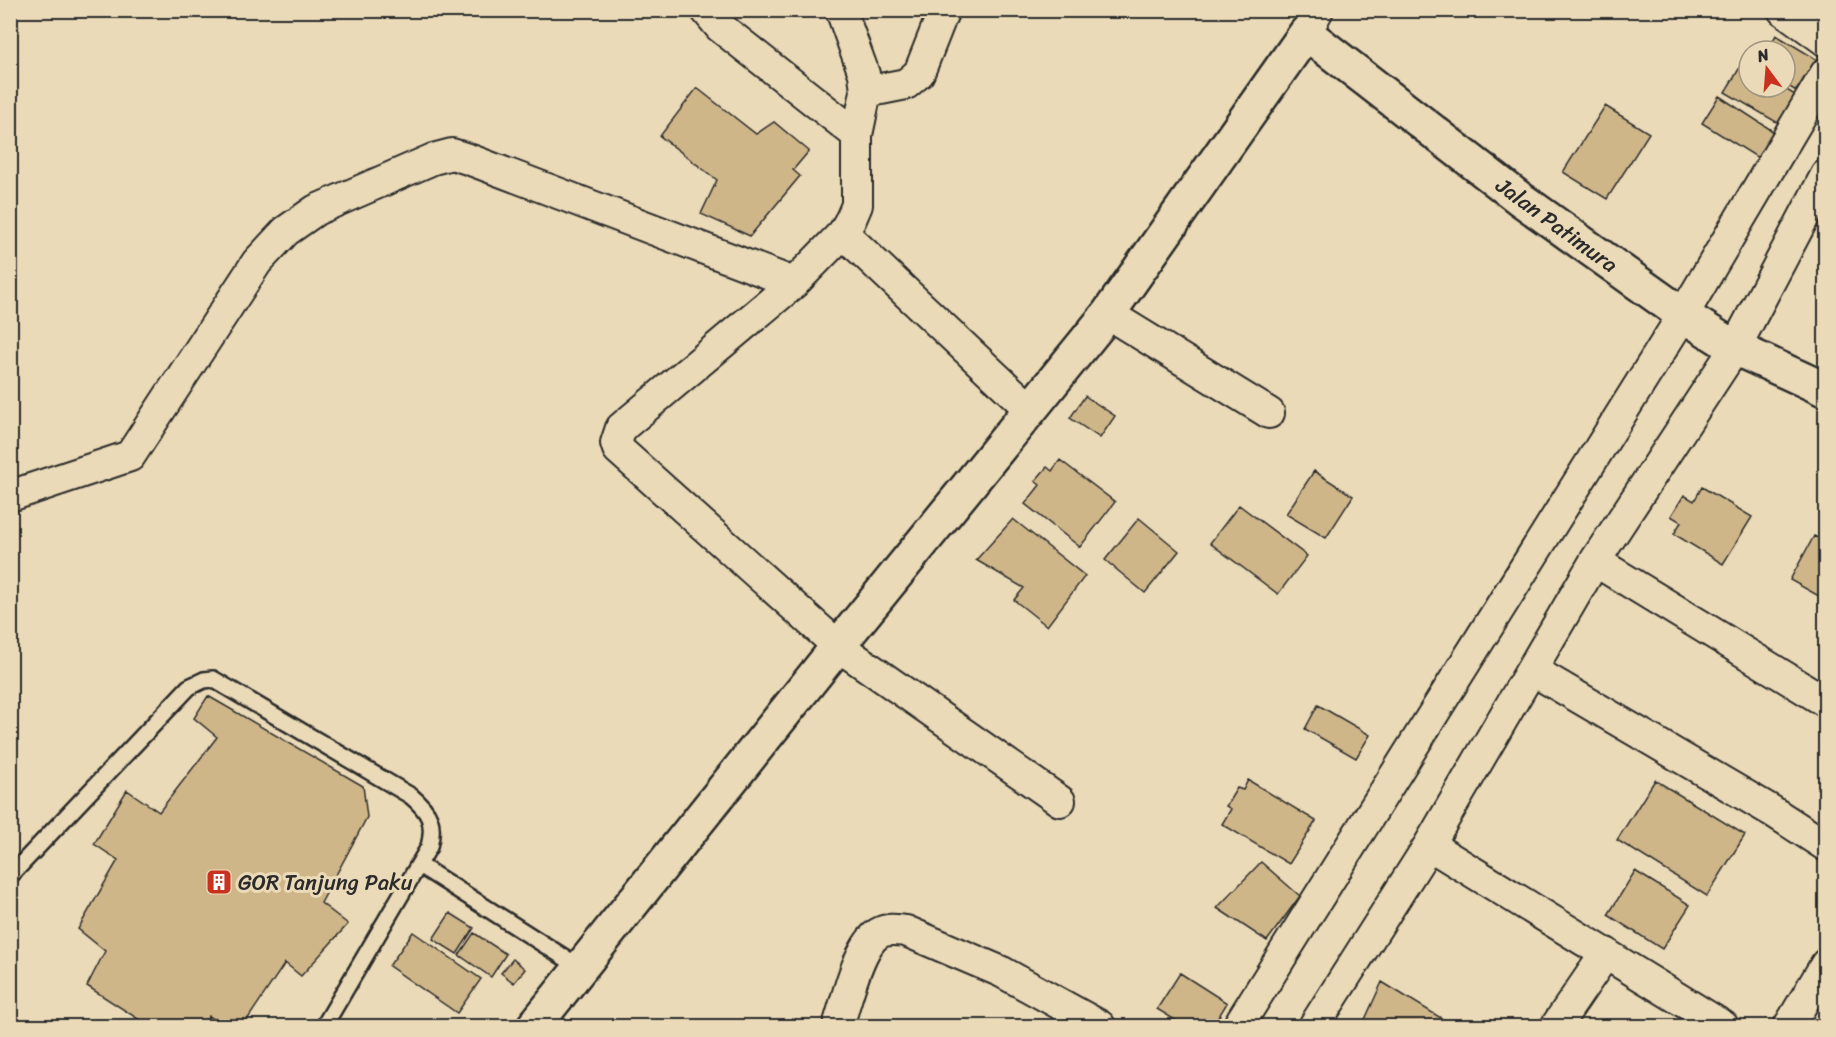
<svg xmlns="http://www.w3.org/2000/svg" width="1836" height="1037" viewBox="0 0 1836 1037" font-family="Sriracha,sans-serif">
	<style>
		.building { fill: #cfb689; stroke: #2b2b2b; stroke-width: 1.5 }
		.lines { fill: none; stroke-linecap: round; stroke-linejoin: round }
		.lane-casing { stroke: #2b2b2b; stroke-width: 20 }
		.street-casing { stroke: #2b2b2b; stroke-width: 34 }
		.secondary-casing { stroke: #2b2b2b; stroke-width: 38 }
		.lane { stroke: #ebdab7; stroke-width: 15 }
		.street { stroke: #ebdab7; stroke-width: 30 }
		.secondary { stroke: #ebdab7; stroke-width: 33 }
		.labels { text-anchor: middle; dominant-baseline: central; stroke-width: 6; stroke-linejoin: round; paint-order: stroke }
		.street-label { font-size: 22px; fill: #2b2b2b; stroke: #ebdab7 }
		.poi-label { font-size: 22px; fill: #2b2b2b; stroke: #ebdab7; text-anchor: start }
	</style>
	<rect width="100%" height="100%" fill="#ebdab7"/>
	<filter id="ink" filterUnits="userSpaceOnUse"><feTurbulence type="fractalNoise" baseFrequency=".0167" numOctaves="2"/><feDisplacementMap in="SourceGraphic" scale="12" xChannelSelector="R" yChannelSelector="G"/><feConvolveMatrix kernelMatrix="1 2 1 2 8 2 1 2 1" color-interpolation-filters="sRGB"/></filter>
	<g filter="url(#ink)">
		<path class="building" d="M 1776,35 L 1816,59 L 1796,91 L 1785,84 L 1785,51 L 1767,51 Z
			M 1742,64 L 1749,68 L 1749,87 L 1782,87 L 1795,95 L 1778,123 L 1725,92 Z
			M 697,88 L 756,134 L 774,122 L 809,151 L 793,170 L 800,176 L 750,236 L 701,214 L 717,180 L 660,136 Z
			M 1719,96 L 1779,135 L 1763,161 L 1702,123 Z
			M 1605,106 L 1649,133 L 1607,199 L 1563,172 Z
			M 1085,396 L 1115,416 L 1100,438 L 1070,418 Z
			M 1060,460 L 1115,502 L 1080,547 L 1025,504 L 1040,485 L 1035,481 L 1047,467 L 1052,471 Z
			M 1314,471 L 1353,496 L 1326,538 L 1286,514 Z
			M 1702,487 L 1752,517 L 1723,564 L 1674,534 L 1681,522 L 1671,516 L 1684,495 L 1694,501 Z
			M 1239,505 L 1307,556 L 1278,594 L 1210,543 Z
			M 1139,518 L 1179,551 L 1145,593 L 1105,560 Z
			M 1013,519 L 1085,576 L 1047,626 L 1014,600 L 1024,588 L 976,560 Z
			M 1814,536 L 1826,542 L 1826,600 L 1790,580 Z
			M 208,696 L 363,786 L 367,817 L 321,903 L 348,924 L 301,976 L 285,963 L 243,1026 L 226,1026 L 209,1016 L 203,1026 L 149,1026 L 87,986 L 105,951 L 78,929 L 118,860 L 94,844 L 127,790 L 159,812 L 217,737 L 194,718 Z
			M 1318,705 L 1370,735 L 1356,758 L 1305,729 Z
			M 1248,780 L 1316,821 L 1289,864 L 1222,824 L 1231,809 L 1226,806 L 1237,788 L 1243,790 Z
			M 1655,780 L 1745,835 L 1707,896 L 1617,840 Z
			M 1261,862 L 1300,896 L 1267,941 L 1217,908 Z
			M 1635,871 L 1690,905 L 1662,949 L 1608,915 Z
			M 450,913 L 474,928 L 457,954 L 433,939 Z
			M 413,932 L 481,979 L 457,1013 L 389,966 Z
			M 474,933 L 506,954 L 491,977 L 459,955 Z
			M 513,959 L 525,969 L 514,983 L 501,973 Z
			M 1180,973 L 1227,1003 L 1213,1026 L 1185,1026 L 1157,1009 Z
			M 1382,982 L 1454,1026 L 1362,1026 Z"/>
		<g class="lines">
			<g class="lane-casing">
				<path id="lane" d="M 419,865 L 581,968
					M 10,876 L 189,687 L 204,680 L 213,679 L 411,796 C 430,812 435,823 429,847 L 324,1026"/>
			</g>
			<g class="street-casing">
				<path id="street" d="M 706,10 L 720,27 L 857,135
					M 841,10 L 864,74 L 866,92 L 857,135 L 857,205 L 851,219 L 843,233 L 794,283 L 621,428 L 616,443 L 618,449 L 838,646 L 1060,801
					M 1783,10 L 1826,41
					M 1306,33 L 1318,10
					M 866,92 L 906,84 L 919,73 L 944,10
					M 843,233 L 1031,410
					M 1108,314 L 1269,413
					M 10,496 L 130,456 L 257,262 L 286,231 L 316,210 L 433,159 L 452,154 L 471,160 L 794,283
					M 1595,561 L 1826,702
					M 1532,670 L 1772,811 L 1826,846
					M 1429,845 L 1723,1026
					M 838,1026 C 846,1003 858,946 879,933 C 888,928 897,930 906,931 L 1002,972 L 1100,1026
					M 1238,1026 L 1683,315 L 1826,73
					M 1314,1026 L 1429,845 L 1595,561 L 1735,348 L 1826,175
					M 1556,1026 L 1606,953
					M 1789,1026 L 1826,964"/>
			</g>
			<g class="secondary-casing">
				<path id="secondary" d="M 534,1026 L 838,646 L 1108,314 L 1306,33 L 1519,198 L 1683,315 L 1735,348 L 1826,390"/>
			</g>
			<use href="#lane" class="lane"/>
			<use href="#street" class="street"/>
			<use href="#secondary" class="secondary"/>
		</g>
	</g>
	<defs>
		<g id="building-square" transform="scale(1.35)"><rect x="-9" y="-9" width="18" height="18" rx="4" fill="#c8321e" stroke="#ebdab7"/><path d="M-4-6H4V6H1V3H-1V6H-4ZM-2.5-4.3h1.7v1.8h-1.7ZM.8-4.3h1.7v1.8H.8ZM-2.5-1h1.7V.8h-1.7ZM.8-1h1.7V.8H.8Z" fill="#fff"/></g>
	</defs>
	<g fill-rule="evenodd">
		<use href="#building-square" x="219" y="882"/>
	</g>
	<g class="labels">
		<g class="street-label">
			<text transform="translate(1557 225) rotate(36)">Jalan Patimura</text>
		</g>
		<g class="poi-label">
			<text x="238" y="882">GOR Tanjung Paku</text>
		</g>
	</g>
	<rect width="1836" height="1037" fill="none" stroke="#ebdab7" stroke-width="36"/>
	<rect x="18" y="18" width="1800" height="1001" fill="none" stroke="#2b2b2b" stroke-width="2" filter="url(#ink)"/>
	<g transform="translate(1767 69) rotate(344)"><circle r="28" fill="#ebdab7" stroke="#9e947f" stroke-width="1.5"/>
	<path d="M0-4.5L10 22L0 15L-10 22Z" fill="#c8321e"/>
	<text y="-9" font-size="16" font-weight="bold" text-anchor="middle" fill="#2b2b2b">N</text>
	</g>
</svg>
